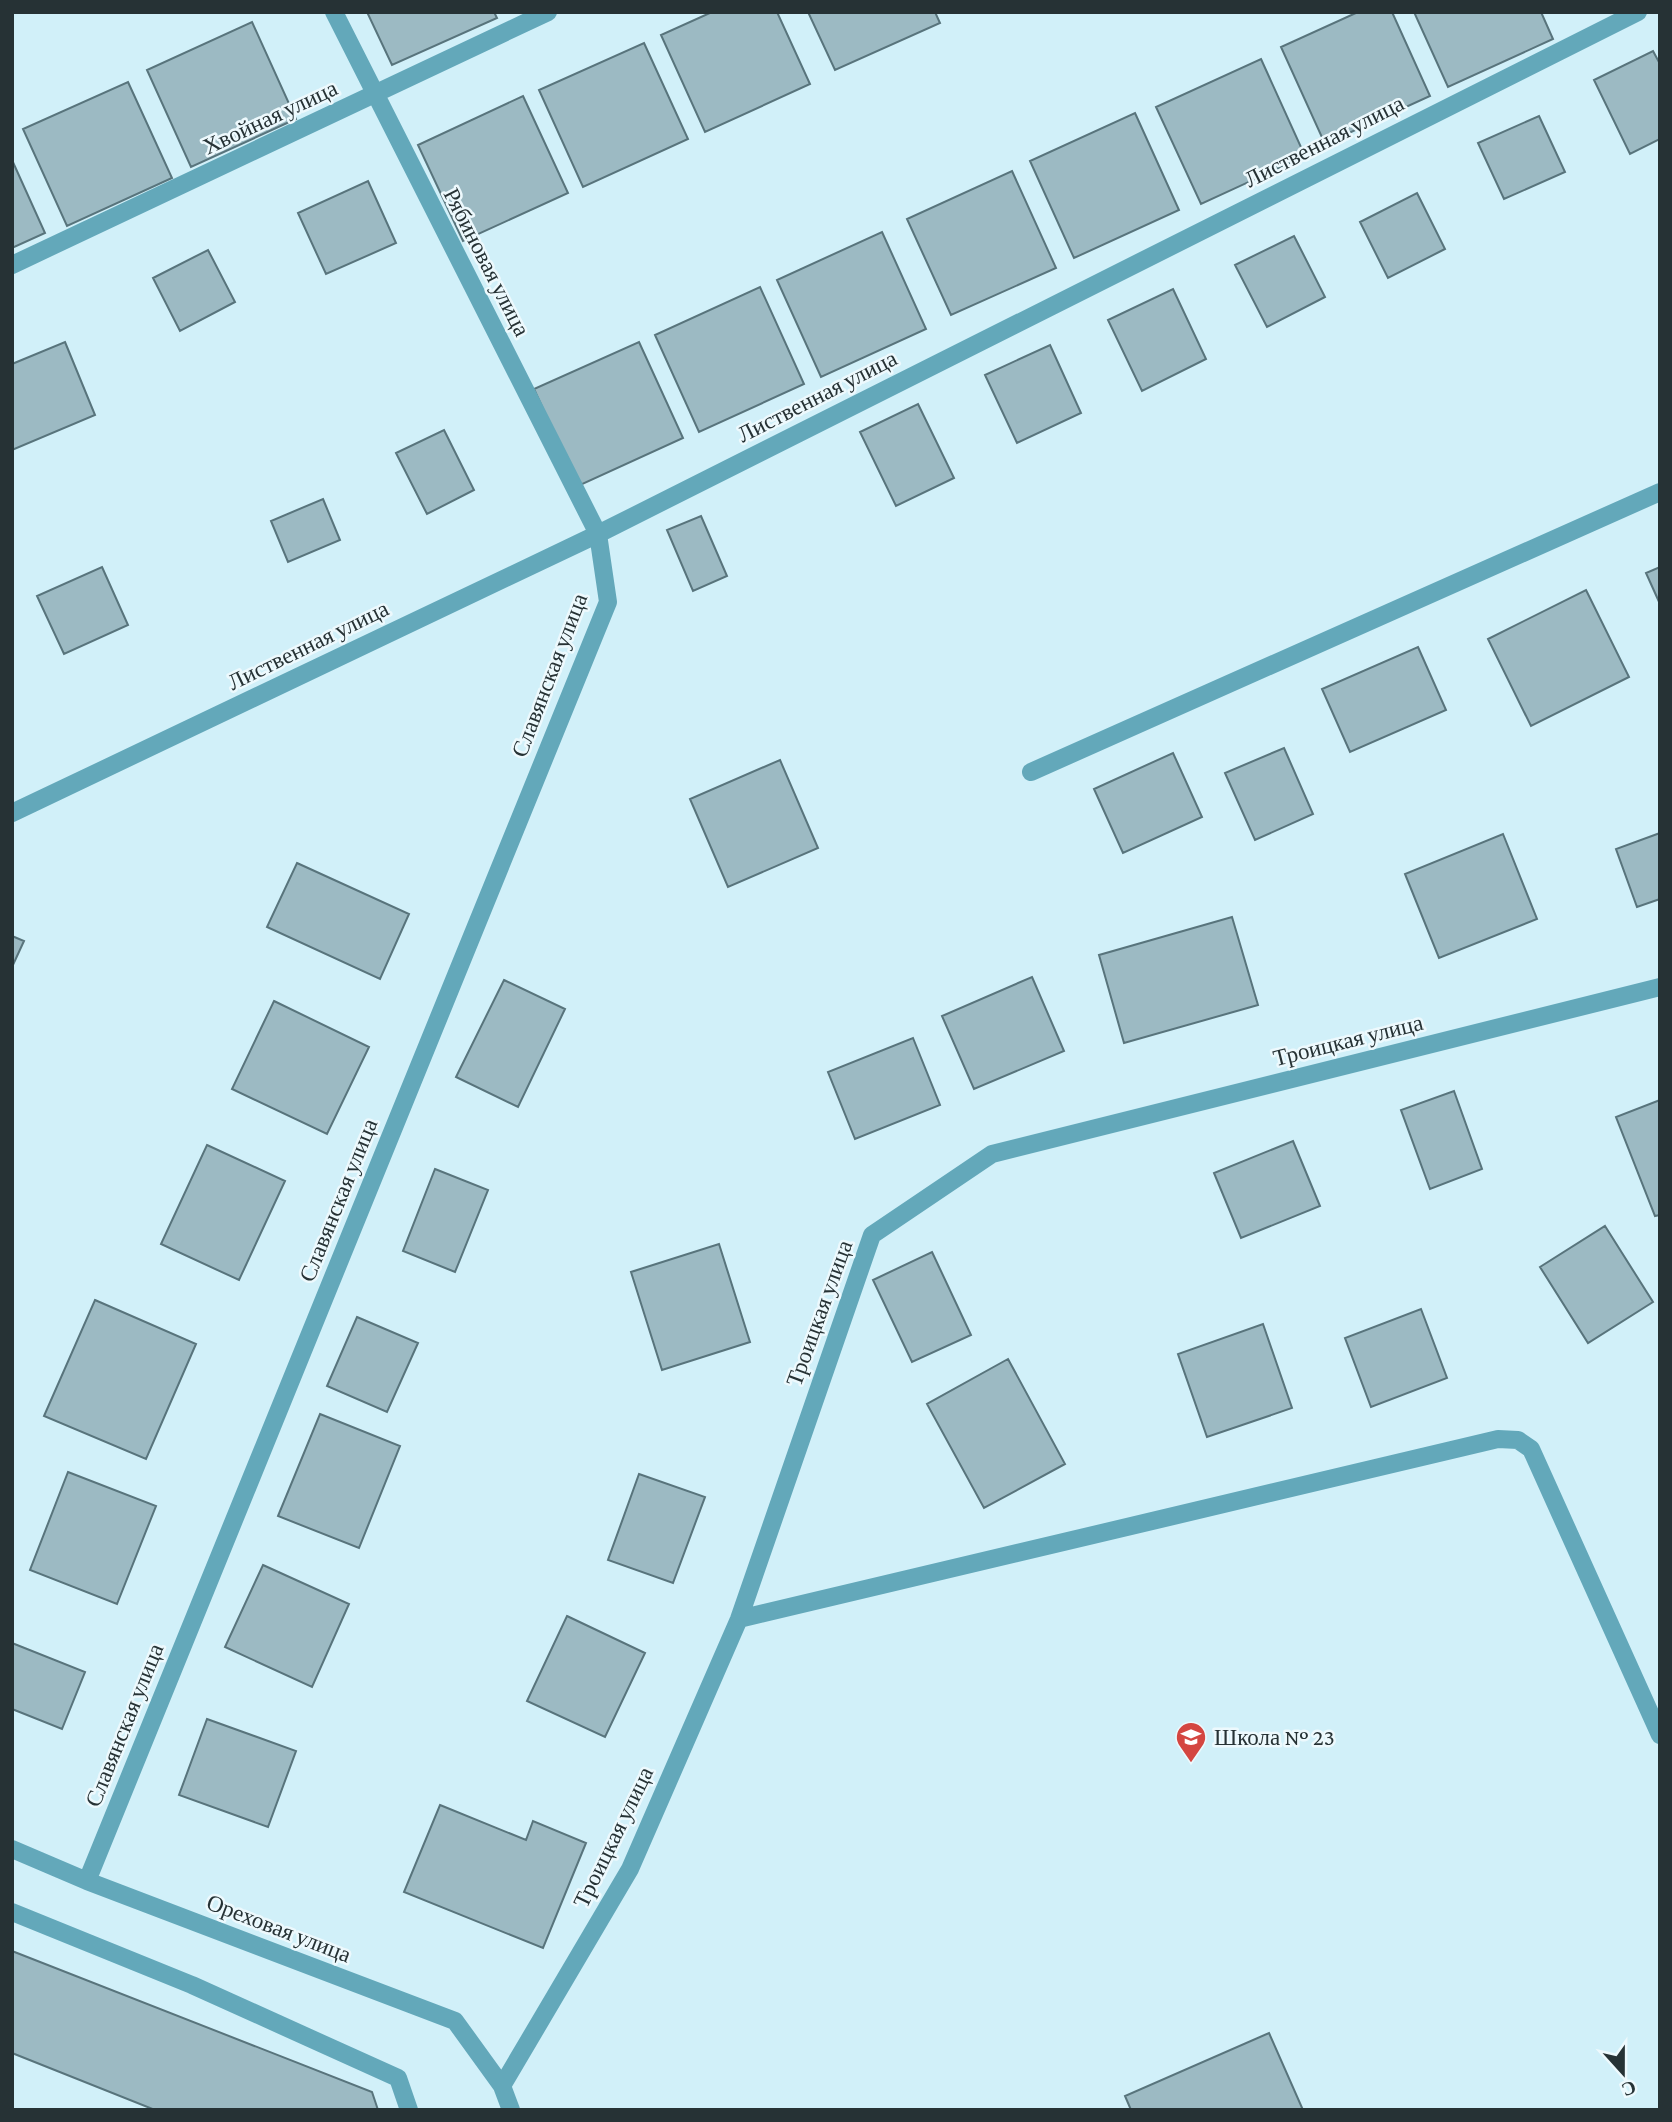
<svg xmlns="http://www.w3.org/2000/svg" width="1672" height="2122" viewBox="0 0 1672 2122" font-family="'Crimson Pro',serif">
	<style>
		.building { fill: #9cbac3; stroke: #58747c; stroke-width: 2 }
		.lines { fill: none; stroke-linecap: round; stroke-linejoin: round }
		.minor { stroke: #63a8ba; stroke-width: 18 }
		.labels { text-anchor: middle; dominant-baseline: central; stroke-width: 5; stroke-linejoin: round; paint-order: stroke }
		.street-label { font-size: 23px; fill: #263235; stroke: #edf9fd }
		.poi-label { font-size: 23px; fill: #263235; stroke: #edf9fd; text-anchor: start }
	</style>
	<rect width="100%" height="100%" fill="#d1f0f9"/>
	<path class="building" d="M 367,12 L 494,12 L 497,18 L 392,65 Z
		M 712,12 L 777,12 L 810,84 L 705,132 L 661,35 Z
		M 808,12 L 935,12 L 940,23 L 835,70 Z
		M 1358,12 L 1392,12 L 1430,96 L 1325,144 L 1281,47 Z
		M 1414,12 L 1541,12 L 1553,39 L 1448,87 Z
		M 252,22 L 296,119 L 191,167 L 147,70 Z
		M 644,43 L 688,139 L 583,187 L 539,90 Z
		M 1653,51 L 1660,64 L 1660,139 L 1630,154 L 1594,80 Z
		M 1261,59 L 1305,156 L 1201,204 L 1156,107 Z
		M 128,82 L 172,178 L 67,226 L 23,129 Z
		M 523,96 L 568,193 L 463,241 L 418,145 Z
		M 1135,113 L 1179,210 L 1074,258 L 1030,161 Z
		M 1539,116 L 1565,172 L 1504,199 L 1478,143 Z
		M 12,160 L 45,233 L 12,248 Z
		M 1012,171 L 1056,268 L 951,315 L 907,219 Z
		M 368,181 L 396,243 L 326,274 L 298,213 Z
		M 1417,193 L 1445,249 L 1388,278 L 1360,222 Z
		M 882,232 L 926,329 L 821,377 L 777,280 Z
		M 1294,236 L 1325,297 L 1267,327 L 1235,265 Z
		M 208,250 L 235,302 L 180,331 L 153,278 Z
		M 760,287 L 804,384 L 699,432 L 655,335 Z
		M 1173,289 L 1206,359 L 1142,391 L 1108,320 Z
		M 65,342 L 95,415 L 12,450 L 12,364 Z
		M 639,342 L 683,438 L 578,486 L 534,389 Z
		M 1050,345 L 1081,413 L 1017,443 L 985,375 Z
		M 918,404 L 954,478 L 896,506 L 860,432 Z
		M 444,430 L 474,490 L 427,514 L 396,453 Z
		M 323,499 L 340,540 L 288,562 L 271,521 Z
		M 701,516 L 727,576 L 693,591 L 667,530 Z
		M 102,567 L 128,625 L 64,654 L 37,596 Z
		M 1660,567 L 1660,604 L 1646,573 Z
		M 1586,590 L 1629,677 L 1531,726 L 1488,639 Z
		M 1418,647 L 1446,710 L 1350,752 L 1322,689 Z
		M 1284,748 L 1313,814 L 1255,840 L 1225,773 Z
		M 1173,753 L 1202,817 L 1123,853 L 1094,789 Z
		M 780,760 L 818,848 L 728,887 L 690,799 Z
		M 1660,833 L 1660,899 L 1637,907 L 1616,849 Z
		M 1503,834 L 1537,919 L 1439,958 L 1405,874 Z
		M 297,863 L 409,914 L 380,979 L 267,927 Z
		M 1232,917 L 1258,1005 L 1124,1043 L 1099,955 Z
		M 12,936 L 24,941 L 12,967 Z
		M 1032,977 L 1064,1051 L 974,1089 L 942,1016 Z
		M 504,980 L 565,1009 L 518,1107 L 456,1077 Z
		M 274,1001 L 369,1047 L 327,1134 L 232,1089 Z
		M 913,1038 L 940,1105 L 855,1139 L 828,1072 Z
		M 1454,1091 L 1482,1169 L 1430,1189 L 1401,1110 Z
		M 1660,1100 L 1660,1215 L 1655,1216 L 1616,1117 Z
		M 1293,1141 L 1320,1206 L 1241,1238 L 1214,1173 Z
		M 207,1145 L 285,1181 L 239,1280 L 161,1244 Z
		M 435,1169 L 488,1190 L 455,1272 L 403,1251 Z
		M 1605,1226 L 1653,1302 L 1588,1343 L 1540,1267 Z
		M 719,1244 L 750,1342 L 662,1370 L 631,1272 Z
		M 932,1252 L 971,1335 L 912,1362 L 873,1280 Z
		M 95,1300 L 196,1344 L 146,1459 L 44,1416 Z
		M 1421,1309 L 1447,1378 L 1371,1407 L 1345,1338 Z
		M 357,1317 L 418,1343 L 387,1412 L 327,1386 Z
		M 1263,1324 L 1292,1408 L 1207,1437 L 1178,1354 Z
		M 1008,1359 L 1065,1464 L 984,1508 L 927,1404 Z
		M 320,1414 L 400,1446 L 359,1548 L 278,1516 Z
		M 68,1472 L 156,1506 L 117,1604 L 30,1570 Z
		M 639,1474 L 705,1497 L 673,1583 L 608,1560 Z
		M 263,1565 L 349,1604 L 312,1687 L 225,1647 Z
		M 567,1616 L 645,1653 L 605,1737 L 527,1701 Z
		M 12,1643 L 85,1672 L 62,1729 L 12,1709 Z
		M 207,1719 L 296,1751 L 268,1827 L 179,1795 Z
		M 440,1805 L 526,1840 L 533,1821 L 586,1843 L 543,1948 L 404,1892 Z
		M 12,1951 L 372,2092 L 378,2110 L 155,2110 L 12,2053 Z
		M 1269,2033 L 1303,2110 L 1131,2110 L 1125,2096 Z"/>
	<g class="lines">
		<path class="minor" d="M 12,265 L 548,12
			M 1031,772 L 1660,492
			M 12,813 L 598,534 L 1638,12
			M 739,1619 L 1498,1439 L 1518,1440 L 1531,1449 L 1660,1735
			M 12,1849 L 87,1881 L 455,2021 L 502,2086 L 511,2110
			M 87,1881 L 608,602 L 598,534 L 334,12
			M 12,1912 L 192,1985 L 398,2078 L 409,2110
			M 502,2086 L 630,1869 L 739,1619 L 872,1235 L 992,1154 L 1660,987"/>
	</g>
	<defs>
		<g id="school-pin" transform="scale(1.575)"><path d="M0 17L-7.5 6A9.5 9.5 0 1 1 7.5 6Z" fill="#d44641" stroke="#edf9fd"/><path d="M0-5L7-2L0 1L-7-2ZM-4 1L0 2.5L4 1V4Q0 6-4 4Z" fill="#fff"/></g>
	</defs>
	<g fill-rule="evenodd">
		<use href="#school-pin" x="1191" y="1737"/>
	</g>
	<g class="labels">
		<g class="street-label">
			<text transform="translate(270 117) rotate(-25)">Хвойная улица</text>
			<text transform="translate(1324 141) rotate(-27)">Лиственная улица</text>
			<text transform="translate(487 262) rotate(63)">Рябиновая улица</text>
			<text transform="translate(817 396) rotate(-27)">Лиственная улица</text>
			<text transform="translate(308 645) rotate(-26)">Лиственная улица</text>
			<text transform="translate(549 675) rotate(-69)">Славянская улица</text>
			<text transform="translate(1348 1040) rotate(-14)">Троицкая улица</text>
			<text transform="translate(338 1200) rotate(-68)">Славянская улица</text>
			<text transform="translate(819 1313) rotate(-70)">Троицкая улица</text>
			<text transform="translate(124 1725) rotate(-68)">Славянская улица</text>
			<text transform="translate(613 1837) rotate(-64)">Троицкая улица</text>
			<text transform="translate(279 1928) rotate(21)">Ореховая улица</text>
		</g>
		<g class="poi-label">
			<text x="1214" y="1737">Школа № 23</text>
		</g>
	</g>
	<rect width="1672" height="2122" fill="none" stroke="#263235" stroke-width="28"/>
	<g transform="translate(1623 2073) rotate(159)" stroke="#edf9fd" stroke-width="5" paint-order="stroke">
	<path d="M0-5L12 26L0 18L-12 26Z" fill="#263235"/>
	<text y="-10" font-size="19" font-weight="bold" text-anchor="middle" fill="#263235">С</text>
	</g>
</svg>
